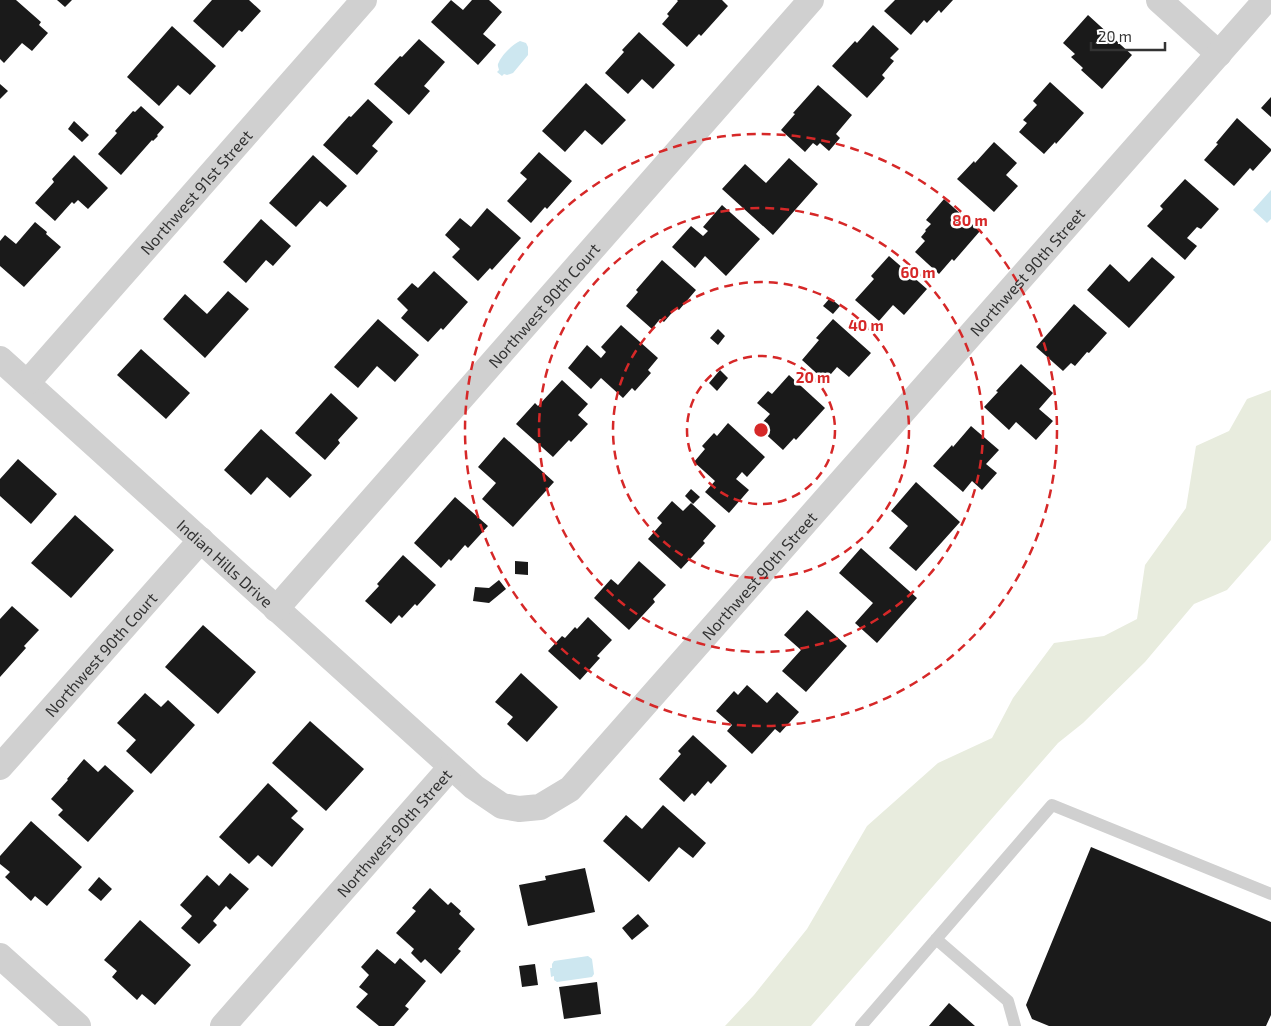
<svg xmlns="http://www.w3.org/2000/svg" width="1271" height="1026" viewBox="0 0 1271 1026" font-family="'Exo 2',sans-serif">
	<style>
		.green { fill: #e8ecde }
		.water { fill: #cde7f0 }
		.building { fill: #1a1a1a }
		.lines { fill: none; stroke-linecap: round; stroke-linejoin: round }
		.lane { stroke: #d0d0d0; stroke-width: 12 }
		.street { stroke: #d0d0d0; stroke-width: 26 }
		.ring { fill: none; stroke: #d62828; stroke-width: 2.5; stroke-dasharray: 9 6 }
		.labels { text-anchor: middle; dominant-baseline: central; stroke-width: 5; stroke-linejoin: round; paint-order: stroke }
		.street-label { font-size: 16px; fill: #333; stroke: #fff }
		.centre { fill: #d62828; stroke: #fff; stroke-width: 2.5 }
		.ring-label { font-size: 15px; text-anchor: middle; font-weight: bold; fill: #d62828; stroke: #fff; stroke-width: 5; stroke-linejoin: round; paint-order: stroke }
	</style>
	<rect width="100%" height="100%" fill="#fff"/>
	<path class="green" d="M 1271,390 L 1271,540 L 1227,590 L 1194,604 L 1145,662 L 1083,723 L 1058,743 L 811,1026 L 725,1026 L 754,995 L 807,929 L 867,826 L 938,763 L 992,738 L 1013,698 L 1054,643 L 1104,636 L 1137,619 L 1145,565 L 1186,508 L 1196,446 L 1229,431 L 1247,399 Z"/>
	<path class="water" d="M 520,41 L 526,43 L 528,47 L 528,55 L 513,73 L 507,75 L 504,74 L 502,76 L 497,72 L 499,70 C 498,66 497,65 499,62 C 502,55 513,44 520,41 Z
		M 1271,190 L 1271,219 L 1267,223 L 1253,210 Z
		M 588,956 L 592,959 L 594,974 L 592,977 L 557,982 L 554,980 L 554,976 L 551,977 L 550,968 L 552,968 L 552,964 L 554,961 Z"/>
	<path class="building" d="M 0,0 L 16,0 L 41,22 L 39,25 L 48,33 L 32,51 L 22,43 L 4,63 L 0,59 Z
		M 57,0 L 72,0 L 65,7 Z
		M 212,0 L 249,0 L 261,11 L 242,32 L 239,30 L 223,48 L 193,21 Z
		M 451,0 L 463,10 L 472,0 L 489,0 L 502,12 L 483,34 L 496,45 L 478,65 L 431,22 Z
		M 677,0 L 722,0 L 728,6 L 701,36 L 699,34 L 687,47 L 662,24 L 669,16 L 667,14 L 678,1 Z
		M 895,0 L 953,0 L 941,13 L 939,10 L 927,23 L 924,20 L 911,35 L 884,11 Z
		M 1088,15 L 1132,55 L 1102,89 L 1081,70 L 1083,68 L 1071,57 L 1075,54 L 1063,43 Z
		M 873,25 L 899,49 L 890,58 L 894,61 L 882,75 L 885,78 L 867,98 L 832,66 L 855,41 L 857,43 Z
		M 172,26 L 216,66 L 190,95 L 178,85 L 159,106 L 127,77 Z
		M 639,32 L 675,65 L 653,89 L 642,79 L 628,94 L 605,73 L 624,52 L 622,50 Z
		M 419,39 L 445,62 L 424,86 L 430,91 L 409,115 L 374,84 L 400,56 L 402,57 Z
		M 1050,82 L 1084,113 L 1056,144 L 1055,142 L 1044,154 L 1019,132 L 1027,123 L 1023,120 L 1037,105 L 1033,101 Z
		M 586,83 L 626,120 L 602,145 L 585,130 L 565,152 L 542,131 Z
		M 0,84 L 8,91 L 0,99 Z
		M 818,85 L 852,115 L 836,134 L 840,138 L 829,151 L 820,143 L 817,146 L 813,143 L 805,152 L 781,130 L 795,114 L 793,113 Z
		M 1271,97 L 1271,117 L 1261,108 Z
		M 368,99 L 393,122 L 372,146 L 378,151 L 357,175 L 323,145 L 349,116 L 351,117 Z
		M 141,106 L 164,127 L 157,135 L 158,136 L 153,141 L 152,140 L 121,175 L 98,154 L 117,133 L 115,131 L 133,111 L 135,112 Z
		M 1237,118 L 1271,149 L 1271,151 L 1253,171 L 1250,168 L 1234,186 L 1204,160 L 1218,144 L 1216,143 Z
		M 74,121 L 89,135 L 82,142 L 68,129 Z
		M 994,142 L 1017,163 L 1006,175 L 1018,186 L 994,212 L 957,179 L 974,161 L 975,163 Z
		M 539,152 L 572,181 L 547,209 L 545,207 L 531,223 L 507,201 L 527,179 L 520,173 Z
		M 74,155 L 108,188 L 88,209 L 78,200 L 74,204 L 72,202 L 55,221 L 35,203 L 54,182 L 52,179 Z
		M 313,155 L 347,186 L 327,207 L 320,201 L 296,227 L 269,203 Z
		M 789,158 L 818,184 L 773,235 L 722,189 L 745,164 L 766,183 Z
		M 1185,179 L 1219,209 L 1201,229 L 1197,227 L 1187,238 L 1197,246 L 1185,260 L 1147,226 L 1163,209 L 1160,206 Z
		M 944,199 L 980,231 L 954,261 L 952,259 L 939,274 L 915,252 L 925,241 L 921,237 L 926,231 L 925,230 L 931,224 L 926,220 Z
		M 722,205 L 760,239 L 726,276 L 705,256 L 695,268 L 672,247 L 691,226 L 703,236 L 708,231 L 703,227 Z
		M 487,208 L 521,238 L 492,270 L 490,268 L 478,281 L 452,257 L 460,249 L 445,235 L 460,218 L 471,227 Z
		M 261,219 L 291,246 L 273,266 L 266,260 L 246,283 L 223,262 Z
		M 35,222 L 47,232 L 46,234 L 61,247 L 24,287 L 0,266 L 0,241 L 5,235 L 16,244 Z
		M 889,256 L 927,289 L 904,315 L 893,305 L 879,321 L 855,300 L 874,279 L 871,276 Z
		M 1152,257 L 1175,277 L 1129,328 L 1087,290 L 1110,264 L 1129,282 Z
		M 662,260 L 696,290 L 679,310 L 676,308 L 664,322 L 660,319 L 652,329 L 626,306 L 638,292 L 636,290 Z
		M 434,271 L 468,302 L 443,330 L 441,328 L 428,342 L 401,318 L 408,310 L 397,299 L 412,283 L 418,288 Z
		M 228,291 L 249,309 L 205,358 L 163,319 L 185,294 L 207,314 Z
		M 830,298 L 840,306 L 833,314 L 823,306 Z
		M 1074,304 L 1107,333 L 1089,353 L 1087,352 L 1075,366 L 1071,363 L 1063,371 L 1036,347 Z
		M 378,319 L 419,355 L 395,382 L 377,366 L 358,388 L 334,367 Z
		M 833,319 L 871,353 L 849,377 L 837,367 L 825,381 L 802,360 L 819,340 L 816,338 Z
		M 621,325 L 658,358 L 648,370 L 651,373 L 635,391 L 632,388 L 623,398 L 601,378 L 591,389 L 568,368 L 587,345 L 601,358 L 606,352 L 601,347 Z
		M 718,329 L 725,336 L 718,345 L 710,338 Z
		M 141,349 L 190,393 L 166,419 L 117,375 Z
		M 1021,364 L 1053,393 L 1039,409 L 1053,421 L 1036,440 L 1016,422 L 1009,430 L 984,407 L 998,392 L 996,391 Z
		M 720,370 L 728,378 L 717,391 L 709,383 Z
		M 789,375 L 825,408 L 796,440 L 794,438 L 783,450 L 758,427 L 770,414 L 757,403 L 768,391 L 772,394 Z
		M 562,380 L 588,404 L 578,415 L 588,424 L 571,442 L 569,440 L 553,457 L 516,424 L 535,403 L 538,406 Z
		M 331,393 L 358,418 L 338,440 L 340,443 L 325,460 L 295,433 Z
		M 728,423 L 765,457 L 747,477 L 742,472 L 736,479 L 749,490 L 729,513 L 705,492 L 715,481 L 694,462 L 705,449 L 702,446 L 714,433 L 717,436 Z
		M 971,426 L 999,450 L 986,464 L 997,473 L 982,490 L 972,481 L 963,492 L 933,466 L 952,445 L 953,447 Z
		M 261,429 L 312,475 L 290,498 L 267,477 L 251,495 L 224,470 Z
		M 504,437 L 554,482 L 513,527 L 482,499 L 496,483 L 478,467 Z
		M 18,459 L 57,494 L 31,524 L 0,496 L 0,479 Z
		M 916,482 L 960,522 L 916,571 L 889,548 L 908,526 L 891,511 Z
		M 691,489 L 700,497 L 693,504 L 685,496 Z
		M 455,497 L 488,526 L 468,548 L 465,545 L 451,561 L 449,559 L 441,568 L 414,543 Z
		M 672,501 L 683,511 L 691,503 L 716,526 L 703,541 L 705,543 L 681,569 L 648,539 L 662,523 L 657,518 Z
		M 75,515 L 114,550 L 71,598 L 31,563 Z
		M 861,548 L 917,598 L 877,643 L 855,623 L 873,603 L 839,573 Z
		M 403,555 L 436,585 L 417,606 L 415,604 L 402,618 L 399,615 L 391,624 L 365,601 L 379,586 L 377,584 Z
		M 515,561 L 528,562 L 528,575 L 515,574 Z
		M 639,561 L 666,585 L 653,599 L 655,602 L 629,630 L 594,598 L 611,579 L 618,585 Z
		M 499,580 L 506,589 L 489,603 L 473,601 L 475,587 L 489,588 Z
		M 12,606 L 39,630 L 24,646 L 26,648 L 0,677 L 0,619 Z
		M 807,610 L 847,646 L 806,692 L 782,671 L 801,650 L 784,635 Z
		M 588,617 L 612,640 L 597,656 L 600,658 L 580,680 L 548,651 L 562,636 L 565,638 L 575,627 L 577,629 Z
		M 203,625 L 256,672 L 218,714 L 165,667 Z
		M 521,673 L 558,707 L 527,742 L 507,724 L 513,717 L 495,702 Z
		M 747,685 L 767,703 L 777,692 L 799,712 L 780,733 L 775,729 L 752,754 L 727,731 L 732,725 L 716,711 L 734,691 L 738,695 Z
		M 145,693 L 161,707 L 168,700 L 195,725 L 151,774 L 126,751 L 136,740 L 117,723 Z
		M 310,721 L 364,769 L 326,811 L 272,763 Z
		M 693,735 L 727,766 L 711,784 L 708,781 L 695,796 L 692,793 L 684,802 L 659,779 L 681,754 L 678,751 Z
		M 84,759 L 98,772 L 105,765 L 134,791 L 88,842 L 58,815 L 63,810 L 51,799 L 68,780 L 67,779 Z
		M 268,783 L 298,811 L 291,818 L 304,829 L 272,867 L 258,855 L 249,864 L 219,837 Z
		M 663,805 L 706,843 L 693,858 L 679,847 L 649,882 L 603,841 L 626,815 L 642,829 Z
		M 31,821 L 82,867 L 47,906 L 35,896 L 31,901 L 5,877 L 10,872 L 0,864 L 0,856 Z
		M 1091,847 L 1271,922 L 1271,1015 L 1266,1026 L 1049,1026 L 1032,1019 L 1026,1005 Z
		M 585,868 L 595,912 L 528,926 L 519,885 L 546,880 L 545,876 Z
		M 230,873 L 249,889 L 230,910 L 226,906 L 213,921 L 217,925 L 199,944 L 181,928 L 192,916 L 180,905 L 207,875 L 219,886 Z
		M 99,877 L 112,889 L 101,901 L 88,890 Z
		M 430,888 L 448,905 L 451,902 L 461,911 L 459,914 L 475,929 L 458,949 L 461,951 L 441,974 L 425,959 L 421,963 L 411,953 L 414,949 L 396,933 L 416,911 L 412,908 Z
		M 638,914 L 649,926 L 632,940 L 622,928 Z
		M 140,920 L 191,965 L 155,1005 L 142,994 L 137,1000 L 125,989 L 112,977 L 117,971 L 104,960 Z
		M 377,949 L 395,964 L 400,958 L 426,981 L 405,1006 L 409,1009 L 394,1026 L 379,1026 L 356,1007 L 368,994 L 359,987 L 369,975 L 361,967 Z
		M 535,964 L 538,985 L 522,987 L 519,966 Z
		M 597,982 L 601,1014 L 564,1019 L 559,987 Z
		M 949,1003 L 975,1026 L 929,1026 Z"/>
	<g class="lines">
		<path class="lane" d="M 936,939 L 1008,1001 L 1015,1026
			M 861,1026 L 1052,805 L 1271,894"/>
		<g class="street">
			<path d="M 1159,0 L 1219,54"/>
			<path id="s1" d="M 0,359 L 474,787 L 502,806 L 519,809 L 540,807 L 570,789 L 1266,0"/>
			<path id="s2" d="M 27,383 L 364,0"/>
			<path id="s3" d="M 276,609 L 811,0"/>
			<path id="s4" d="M 0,767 L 201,540"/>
			<path d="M 0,956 L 78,1026"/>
			<path id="s5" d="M 223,1026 L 451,767"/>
		</g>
	</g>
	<g class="ring">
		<circle cx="761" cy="430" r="74"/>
		<circle cx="761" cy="430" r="148"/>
		<circle cx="761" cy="430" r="222"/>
		<circle cx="761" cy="430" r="296"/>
	</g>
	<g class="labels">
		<g class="street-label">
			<text stroke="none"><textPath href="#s2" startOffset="255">Northwest 91st Street</textPath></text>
			<text stroke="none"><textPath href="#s1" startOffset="1436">Northwest 90th Street</textPath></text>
			<text stroke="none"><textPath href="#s3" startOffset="405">Northwest 90th Court</textPath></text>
			<text stroke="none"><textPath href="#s1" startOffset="304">Indian Hills Drive</textPath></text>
			<text stroke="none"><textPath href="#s1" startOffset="1031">Northwest 90th Street</textPath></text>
			<text stroke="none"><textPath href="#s4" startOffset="151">Northwest 90th Court</textPath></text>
			<text stroke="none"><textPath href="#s5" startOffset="258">Northwest 90th Street</textPath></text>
		</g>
	</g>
	<circle cx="761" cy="430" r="8" class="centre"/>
	<g class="ring-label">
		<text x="970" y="226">80 m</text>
		<text x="918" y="278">60 m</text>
		<text x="866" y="331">40 m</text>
		<text x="813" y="383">20 m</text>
	</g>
	<path d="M1091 42v8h74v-8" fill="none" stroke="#333333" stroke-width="2.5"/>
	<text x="1098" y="42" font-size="15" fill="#333333" stroke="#ffffff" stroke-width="4" paint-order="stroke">20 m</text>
</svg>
